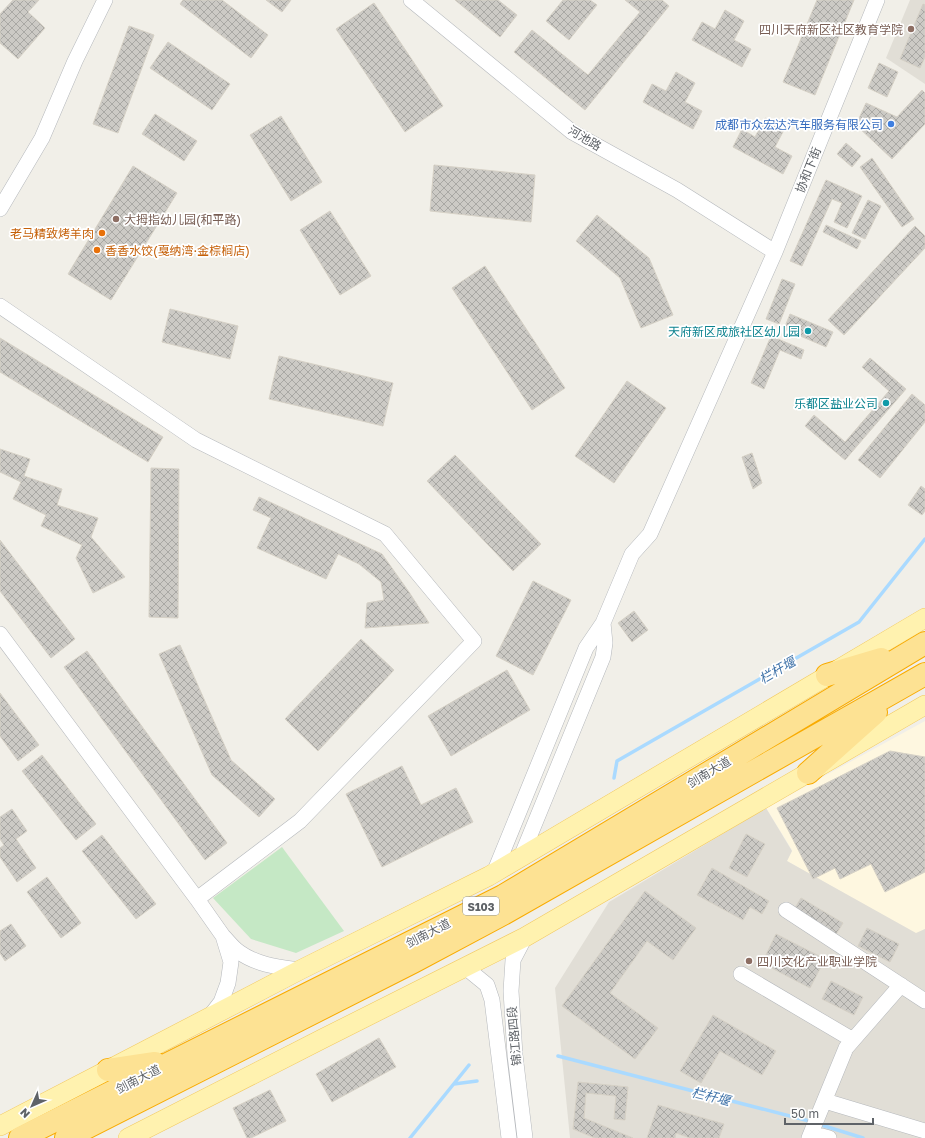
<svg xmlns="http://www.w3.org/2000/svg" width="925" height="1138" viewBox="0 0 925 1138" font-family="'Golos Text','Noto Sans SC',sans-serif">
	<style>
		.commercial { fill: #fef7e0 }
		.education { fill: #e1ded6 }
		.green { fill: #c5e8c5 }
		.lines { fill: none; stroke-linecap: round; stroke-linejoin: round }
		.stream { stroke: #aadaff; stroke-width: 3.5 }
		.building { fill: url(#building-cross-hatch); stroke: #d6d1c6 }
		.minor-casing { stroke: #b5b8bc; stroke-width: 16 }
		.major-casing { stroke: #f2c960; stroke-width: 20 }
		.highway-casing { stroke: #f9ab00; stroke-width: 24 }
		.minor { stroke: #fff; stroke-width: 15 }
		.major { stroke: #fff2af; stroke-width: 19 }
		.highway { stroke: #fde293; stroke-width: 22 }
		.education-dot { fill: #8d6e63; stroke: #fff; stroke-width: 1.5 }
		.shop-dot { fill: #3f7fe0; stroke: #fff; stroke-width: 1.5 }
		.food-dot { fill: #e8710a; stroke: #fff; stroke-width: 1.5 }
		.culture-dot { fill: #0f9aa8; stroke: #fff; stroke-width: 1.5 }
		.labels { text-anchor: middle; dominant-baseline: central; stroke-width: 3.5; stroke-linejoin: round; paint-order: stroke }
		.shield { fill: #fff; stroke: #8f9295; stroke-width: 1 }
		.shield-label { font-size: 11px; font-weight: bold; fill: #5f6368 }
		.education-label { font-size: 12px; fill: #785e54; stroke: #fff; text-anchor: start }
		.shop-label { font-size: 12px; fill: #366cbe; stroke: #fff; text-anchor: end }
		.street-label { font-size: 12px; fill: #5f6368; stroke: #fff }
		.food-label { font-size: 12px; fill: #c56008; stroke: #fff; text-anchor: end }
		.culture-label { font-size: 12px; fill: #0d838f; stroke: #fff; text-anchor: end }
		.water-label { font-size: 13px; font-style: italic; fill: #4174aa; stroke: #fff }
	</style>
	<defs>
		<pattern id="building-cross-hatch" width="8" height="8" patternUnits="userSpaceOnUse"><rect width="8" height="8" fill="#cccac5"/><path d="M0 0l8 8M0 8l8-8" fill="none" stroke="#a9a8a4"/></pattern>
	</defs>
	<rect width="100%" height="100%" fill="#f1efe8"/>
	<path class="commercial" d="M 925,721 L 925,929 L 916,934 L 787,861 L 792,850 L 766,808 Z"/>
	<path class="education" d="M 910,0 L 925,0 L 925,84 L 886,58 Z
		M 766,808 L 792,851 L 787,861 L 916,933 L 925,929 L 925,1138 L 570,1138 L 555,988 L 609,902 Z"/>
	<path class="green" d="M 282,847 L 344,931 L 296,953 L 251,939 L 213,898 Z"/>
	<g class="lines">
		<path class="stream" d="M 614,778 L 617,761 L 859,622 L 925,539
			M 558,1056 L 813,1122
			M 454,1084 L 477,1081
			M 818,1124 L 863,1138
			M 410,1138 L 469,1065"/>
	</g>
	<path class="building" d="M 13,0 L 39,0 L 28,12 L 45,28 L 18,59 L 0,43 L 0,14 Z
		M 183,0 L 222,0 L 268,35 L 251,58 L 180,4 Z
		M 266,0 L 291,0 L 282,12 Z
		M 455,0 L 498,0 L 517,15 L 500,37 Z
		M 563,0 L 590,0 L 597,5 L 569,40 L 546,21 Z
		M 625,0 L 662,0 L 669,6 L 585,110 L 514,52 L 532,30 L 588,75 L 640,12 Z
		M 817,0 L 854,0 L 815,95 L 783,82 Z
		M 374,3 L 443,106 L 405,132 L 336,29 Z
		M 923,4 L 925,5 L 925,57 L 920,68 L 900,59 Z
		M 725,10 L 744,21 L 734,40 L 751,49 L 742,67 L 692,40 L 702,22 L 715,29 Z
		M 129,26 L 154,35 L 118,133 L 93,124 Z
		M 168,42 L 230,84 L 212,110 L 150,68 Z
		M 879,63 L 898,72 L 887,97 L 868,88 Z
		M 676,72 L 695,83 L 685,102 L 702,111 L 693,129 L 643,102 L 652,84 L 666,91 Z
		M 922,90 L 925,93 L 925,124 L 892,159 L 856,125 L 866,103 L 897,117 Z
		M 155,114 L 197,141 L 184,161 L 142,134 Z
		M 281,116 L 322,182 L 291,201 L 250,135 Z
		M 765,118 L 785,128 L 775,147 L 792,156 L 783,174 L 733,147 L 742,129 L 755,137 Z
		M 846,143 L 861,156 L 852,167 L 837,154 Z
		M 872,158 L 914,219 L 902,227 L 860,167 Z
		M 434,165 L 535,175 L 531,222 L 430,211 Z
		M 133,166 L 177,193 L 111,300 L 68,274 Z
		M 826,180 L 862,196 L 847,228 L 834,222 L 842,203 L 832,199 L 802,266 L 790,261 Z
		M 868,200 L 881,206 L 865,239 L 852,233 Z
		M 330,211 L 371,276 L 340,295 L 300,230 Z
		M 597,215 L 649,258 L 673,315 L 641,328 L 620,278 L 576,241 Z
		M 826,225 L 861,241 L 857,249 L 823,232 Z
		M 915,226 L 925,236 L 925,248 L 844,335 L 828,320 Z
		M 485,266 L 565,388 L 532,410 L 452,288 Z
		M 782,279 L 795,284 L 779,324 L 766,319 Z
		M 170,309 L 238,326 L 230,359 L 162,342 Z
		M 790,314 L 833,332 L 826,347 L 784,329 Z
		M 771,336 L 804,350 L 801,359 L 780,350 L 764,389 L 751,383 Z
		M 0,338 L 163,437 L 148,462 L 0,372 Z
		M 279,356 L 393,383 L 383,426 L 269,399 Z
		M 870,358 L 906,389 L 845,460 L 805,426 L 814,415 L 845,442 L 889,391 L 862,367 Z
		M 627,381 L 666,408 L 614,483 L 575,456 Z
		M 912,394 L 925,405 L 925,422 L 880,478 L 858,460 Z
		M 0,449 L 30,459 L 24,476 L 62,489 L 57,505 L 98,518 L 91,537 L 125,577 L 93,593 L 76,558 L 82,545 L 41,526 L 46,515 L 13,499 L 21,482 L 0,472 Z
		M 752,453 L 762,483 L 753,489 L 742,457 Z
		M 455,455 L 541,544 L 513,571 L 427,481 Z
		M 151,468 L 179,469 L 178,618 L 149,617 Z
		M 921,486 L 925,489 L 925,511 L 922,515 L 908,505 Z
		M 259,497 L 382,554 L 409,592 L 429,623 L 365,628 L 367,603 L 384,600 L 381,582 L 359,564 L 338,554 L 326,579 L 257,548 L 271,518 L 253,510 Z
		M 0,540 L 75,639 L 51,658 L 0,591 Z
		M 533,581 L 571,600 L 533,675 L 496,656 Z
		M 634,611 L 648,630 L 632,642 L 618,623 Z
		M 361,639 L 394,670 L 318,751 L 285,719 Z
		M 180,645 L 231,760 L 275,799 L 259,817 L 212,775 L 159,654 Z
		M 87,651 L 227,843 L 205,860 L 64,667 Z
		M 507,670 L 530,710 L 451,756 L 428,716 Z
		M 0,693 L 39,745 L 18,761 L 0,736 Z
		M 890,751 L 925,757 L 925,872 L 885,892 L 871,864 L 840,879 L 835,868 L 813,879 L 777,808 Z
		M 42,755 L 96,824 L 76,840 L 22,771 Z
		M 402,766 L 421,805 L 456,788 L 473,822 L 382,867 L 346,794 Z
		M 12,809 L 27,831 L 16,839 L 36,868 L 17,882 L 0,857 L 0,848 L 4,845 L 0,839 L 0,817 Z
		M 746,834 L 765,844 L 747,877 L 729,868 Z
		M 102,835 L 156,904 L 136,919 L 82,851 Z
		M 712,868 L 769,901 L 762,914 L 750,907 L 743,920 L 697,895 Z
		M 47,877 L 81,923 L 61,938 L 27,892 Z
		M 645,891 L 696,928 L 673,960 L 647,941 L 610,993 L 658,1028 L 635,1059 L 562,1006 Z
		M 801,898 L 843,923 L 835,936 L 793,911 Z
		M 11,924 L 26,946 L 5,961 L 0,953 L 0,931 Z
		M 867,928 L 899,944 L 890,962 L 858,946 Z
		M 776,934 L 825,959 L 810,988 L 762,963 Z
		M 831,981 L 863,997 L 854,1015 L 822,999 Z
		M 713,1015 L 776,1051 L 762,1075 L 720,1051 L 701,1083 L 680,1071 Z
		M 379,1038 L 396,1067 L 332,1102 L 316,1074 Z
		M 578,1082 L 628,1087 L 625,1120 L 614,1119 L 616,1096 L 586,1093 L 584,1118 L 633,1138 L 595,1138 L 573,1129 Z
		M 270,1090 L 286,1121 L 251,1138 L 247,1138 L 233,1108 Z
		M 658,1105 L 724,1124 L 719,1138 L 690,1138 L 676,1133 L 675,1138 L 647,1138 Z"/>
	<g class="lines">
		<g class="minor-casing">
			<path id="minor" d="M 411,0 L 572,132 L 677,190 L 775,252
				M 0,209 L 42,138 L 75,61 L 105,0
				M 0,306 L 196,440 L 385,534 L 474,641 L 300,821 L 197,899
				M 603,623 L 632,554 L 650,534 L 775,252 L 877,0
				M 0,634 L 197,899 L 223,936
				M 494,873 L 586,648 L 603,623 L 605,643 L 603,657 L 521,857
				M 786,910 L 925,1001
				M 465,967 L 487,985 L 492,1000 L 509,1138
				M 741,974 L 853,1040
				M 211,1015 L 221,1002 L 228,983 L 231,962 L 223,936 C 228,941 233,948 239,952 C 257,965 278,967 300,970
				M 825,1101 L 925,1131
				M 811,1133 L 829,1138
				M 525,1138 L 515,1055 L 511,991 L 513,960 L 525,937
				M 809,1138 L 846,1048 L 901,985"/>
		</g>
		<g class="major-casing">
			<path id="major" d="M 0,1126 L 108,1070 L 300,970 L 489,876 L 925,618
				M 128,1138 L 324,1038 L 525,937 L 925,705"/>
		</g>
		<g class="highway-casing">
			<path id="highway" d="M 827,675 L 881,659
				M 808,773 L 876,712
				M 108,1070 L 155,1063
				M 20,1138 L 503,896 L 925,643
				M 66,1138 L 413,962 L 503,914 L 925,674"/>
		</g>
		<use href="#minor" class="minor"/>
		<use href="#major" class="major"/>
		<use href="#highway" class="highway"/>
	</g>
	<g class="education-dot">
		<circle cx="911" cy="29" r="4"/>
		<circle cx="116" cy="219" r="4"/>
		<circle cx="749" cy="961" r="4"/>
	</g>
	<circle class="shop-dot" cx="891" cy="124" r="4"/>
	<g class="food-dot">
		<circle cx="102" cy="233" r="4"/>
		<circle cx="97" cy="250" r="4"/>
	</g>
	<g class="culture-dot">
		<circle cx="808" cy="331" r="4"/>
		<circle cx="886" cy="403" r="4"/>
	</g>
	<g class="labels">
		<rect class="shield" x="463" y="897" width="36" height="18" rx="3"/>
		<g class="shield-label">
			<text x="481" y="906">S103</text>
		</g>
		<g class="education-label">
			<text x="903" y="29" text-anchor="end">四川天府新区社区教育学院</text>
			<text x="124" y="219">大拇指幼儿园(和平路)</text>
			<text x="757" y="961">四川文化产业职业学院</text>
		</g>
		<g class="shop-label">
			<text x="883" y="124">成都市众宏达汽车服务有限公司</text>
		</g>
		<g class="street-label">
			<text transform="translate(585 138) rotate(31)">河池路</text>
			<text transform="translate(808 170) rotate(-68)">协和下街</text>
			<text transform="translate(709 772) rotate(-31)">剑南大道</text>
			<text transform="translate(428 933) rotate(-27)">剑南大道</text>
			<text transform="translate(514 1036) rotate(-95)">锦江路四段</text>
			<text transform="translate(138 1079) rotate(-27)">剑南大道</text>
		</g>
		<g class="food-label">
			<text x="94" y="233">老马精致烤羊肉</text>
			<text x="105" y="250" text-anchor="start">香香水饺(戛纳湾·金棕榈店)</text>
		</g>
		<g class="culture-label">
			<text x="800" y="331">天府新区成旅社区幼儿园</text>
			<text x="878" y="403">乐都区盐业公司</text>
		</g>
		<g class="water-label">
			<text transform="translate(777 670) rotate(-30)">栏杆堰</text>
			<text transform="translate(711 1096) rotate(14)">栏杆堰</text>
		</g>
	</g>
	<g transform="translate(32 1106) rotate(225)" stroke="#ffffff" stroke-width="3" paint-order="stroke">
	<path d="M0-3L7 15L0 10L-7 15Z" fill="#5f6368"/>
	<text y="-6" font-size="11" font-weight="bold" text-anchor="middle" fill="#5f6368">N</text>
	</g>
	<path d="M785 1118v6h88v-6" fill="none" stroke="#5f6368" stroke-width="2"/>
	<text x="791" y="1118" font-size="12" fill="#5f6368" stroke="#ffffff" stroke-width="3" paint-order="stroke">50 m</text>
</svg>
